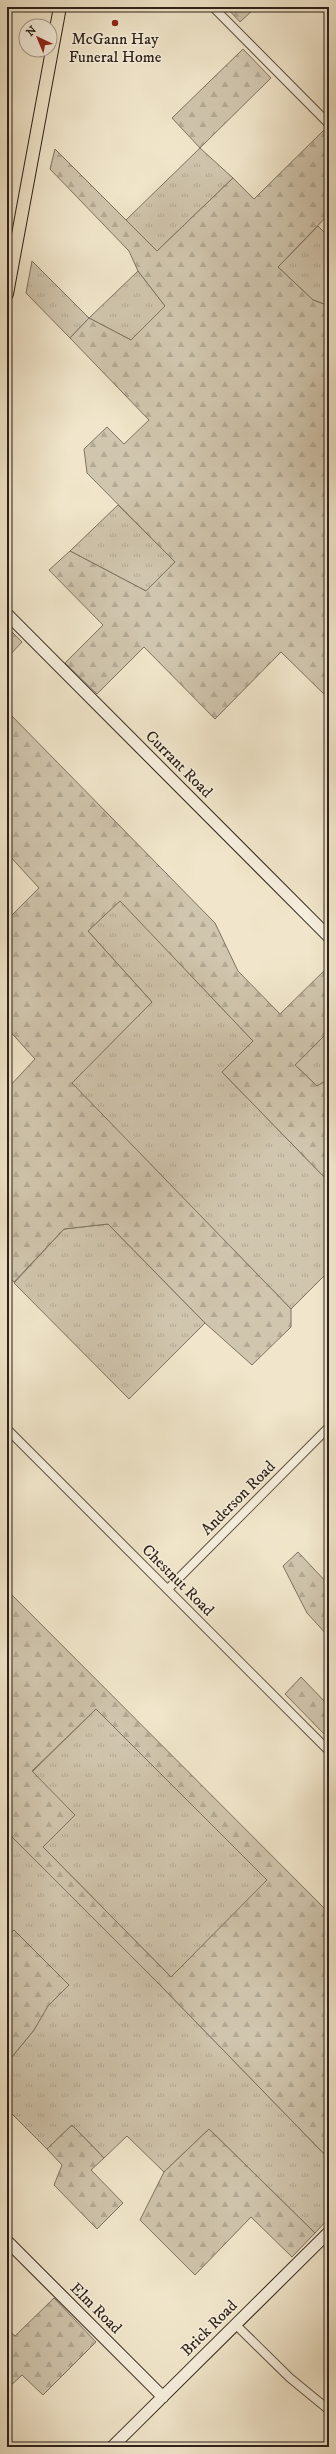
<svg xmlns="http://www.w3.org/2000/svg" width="336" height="2454" viewBox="0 0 336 2454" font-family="'IM FELL DW Pica',serif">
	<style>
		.grass { fill: url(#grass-tufts); stroke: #7e7362 }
		.forest { fill: url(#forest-firs); stroke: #7e7362; fill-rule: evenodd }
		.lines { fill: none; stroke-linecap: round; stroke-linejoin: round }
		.street-casing { stroke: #5e5245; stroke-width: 10 }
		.secondary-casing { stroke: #2d2118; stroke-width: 13 }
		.primary-casing { stroke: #2d2118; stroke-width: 14 }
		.street { stroke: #f6efdd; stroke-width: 8 }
		.secondary { stroke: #f6efdd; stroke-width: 11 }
		.primary { stroke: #f1e6cb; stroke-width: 12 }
		.poi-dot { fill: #8f2418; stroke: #f6efdd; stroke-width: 1.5 }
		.labels { text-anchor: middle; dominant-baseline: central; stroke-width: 3; stroke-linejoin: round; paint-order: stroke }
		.poi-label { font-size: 16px; fill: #2d2118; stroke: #f6efdd }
		.street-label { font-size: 16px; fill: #2d2118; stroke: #f6efdd }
	</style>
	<defs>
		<pattern id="grass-tufts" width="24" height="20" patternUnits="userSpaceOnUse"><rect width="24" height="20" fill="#d0c5ad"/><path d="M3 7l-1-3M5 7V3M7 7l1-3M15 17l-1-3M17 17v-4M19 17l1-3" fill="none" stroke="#b3a994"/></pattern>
		<pattern id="forest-firs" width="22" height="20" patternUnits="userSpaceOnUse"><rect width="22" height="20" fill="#d0c5ad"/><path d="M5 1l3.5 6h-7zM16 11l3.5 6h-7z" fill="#b3a994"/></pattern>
	</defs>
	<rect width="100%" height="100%" fill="#f1e6cb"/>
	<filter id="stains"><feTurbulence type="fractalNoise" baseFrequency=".005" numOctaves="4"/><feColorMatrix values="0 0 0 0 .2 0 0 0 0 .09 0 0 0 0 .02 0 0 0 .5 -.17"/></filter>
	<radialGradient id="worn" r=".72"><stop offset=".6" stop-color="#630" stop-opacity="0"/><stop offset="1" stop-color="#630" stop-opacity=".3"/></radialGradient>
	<path class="grass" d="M 200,148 L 233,178 L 157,251 L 126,220 Z
		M 318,226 L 329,237 L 329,299 L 324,304 L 313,300 L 278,267 Z
		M 32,261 L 89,318 L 138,271 L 165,306 L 131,340 L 89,318 L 70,338 L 26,293 Z
		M 118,505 L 175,562 L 146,591 L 70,551 Z
		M 120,900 L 253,1041 L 222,1072 L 329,1182 L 329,1271 L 291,1309 L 71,1083 L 152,1002 L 88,931 Z
		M 329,1031 L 329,1079 L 317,1086 L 295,1065 Z
		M 108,1224 L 205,1323 L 129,1399 L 14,1283 L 64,1229 Z
		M 96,1709 L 268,1880 L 171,1977 L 43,1847 L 32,1772 Z
		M 7,1832 L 161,1986 L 329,2159 L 329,2218 L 315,2233 L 209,2129 L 164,2172 L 127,2136 L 104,2158 L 72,2125 L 47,2149 L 7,2109 L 7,2063 L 34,2030 L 47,2006 L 69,1985 L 14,1930 L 7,1937 Z"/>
	<path class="forest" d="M 226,7 L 256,7 L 240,22 Z
		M 243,49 L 271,78 L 200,148 L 172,118 Z
		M 324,130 L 329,135 L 329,214 L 278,267 L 313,300 L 329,306 L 329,699 L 281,652 L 215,719 L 144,647 L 97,694 L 65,663 L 103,625 L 49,570 L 70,551 L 146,591 L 175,562 L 87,473 L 84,449 L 107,427 L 124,444 L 149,420 L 70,338 L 89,318 L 131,340 L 165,306 L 138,271 L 129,251 L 50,169 L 55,149 L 157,251 L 233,178 L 254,199 Z
		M 7,627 L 22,642 L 7,658 Z
		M 7,711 L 215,923 L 238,971 L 280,1014 L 329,966 L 329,1031 L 295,1065 L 317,1086 L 329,1079 L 329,1182 L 222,1072 L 253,1041 L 120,901 L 88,931 L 152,1002 L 72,1083 L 291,1309 L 291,1327 L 252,1365 L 205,1323 L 108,1224 L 64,1229 L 14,1282 L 7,1276 L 7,1089 L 35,1059 L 7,1028 L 7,920 L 39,888 L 7,853 L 7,798 L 9,796 L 7,793 Z
		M 298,1552 L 329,1585 L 329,1637 L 307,1613 L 283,1566 Z
		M 7,1590 L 329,1913 L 329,2159 L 161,1986 L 7,1832 ZM 96,1709 L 267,1880 L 171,1977 L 43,1847 L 75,1815 L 32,1771 Z
		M 301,1677 L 329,1706 L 329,1739 L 285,1694 Z
		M 14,1930 L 69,1985 L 48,2006 L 34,2030 L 7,2063 L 7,1937 Z
		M 72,2125 L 104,2158 L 91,2170 L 123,2203 L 97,2229 L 54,2185 L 62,2165 L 47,2149 Z
		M 209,2129 L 315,2233 L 292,2257 L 251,2217 L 195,2275 L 140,2220 L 164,2172 Z
		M 54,2298 L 96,2342 L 43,2395 L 22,2375 L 7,2389 L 7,2329 L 15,2336 Z"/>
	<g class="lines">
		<g class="street-casing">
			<path id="street" d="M 213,7 L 329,124
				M 7,1429 L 329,1751
				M 168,1589 L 329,1427
				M 236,2325 L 290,2378 L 329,2410"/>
		</g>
		<g class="secondary-casing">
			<path id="secondary" d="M 7,614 L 329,937
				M 7,2241 L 163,2397
				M 112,2447 L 329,2232"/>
		</g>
		<g class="primary-casing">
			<path id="primary" d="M 7,294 L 60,7"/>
		</g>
		<use href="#street" class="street"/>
		<use href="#secondary" class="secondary"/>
		<use href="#primary" class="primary"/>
	</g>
	<circle class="poi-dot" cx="115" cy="23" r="4"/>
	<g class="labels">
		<g class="poi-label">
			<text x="115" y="39">McGann Hay<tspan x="115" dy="18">Funeral Home</tspan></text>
		</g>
		<g class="street-label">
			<text transform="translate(179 764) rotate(45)">Currant Road</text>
			<text transform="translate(238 1498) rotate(-45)">Anderson Road</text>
			<text transform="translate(178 1580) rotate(45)">Chestnut Road</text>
			<text transform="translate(96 2308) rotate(45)">Elm Road</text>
			<text transform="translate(209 2328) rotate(-45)">Brick Road</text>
		</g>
	</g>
	<rect width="336" height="2454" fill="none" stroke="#f1e6cb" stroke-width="24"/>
	<rect x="8" y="8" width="320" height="2438" fill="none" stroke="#2d2118" stroke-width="2"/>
	<rect x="12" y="12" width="312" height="2430" fill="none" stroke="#2d2118"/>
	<g transform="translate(38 38) rotate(316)"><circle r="19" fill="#f6efdd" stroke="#a69d8e"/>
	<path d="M0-3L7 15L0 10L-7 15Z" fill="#8f2418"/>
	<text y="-6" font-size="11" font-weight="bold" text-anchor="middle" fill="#2d2118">N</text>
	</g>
	<rect width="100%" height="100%" filter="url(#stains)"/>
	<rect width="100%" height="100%" fill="url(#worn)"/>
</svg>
